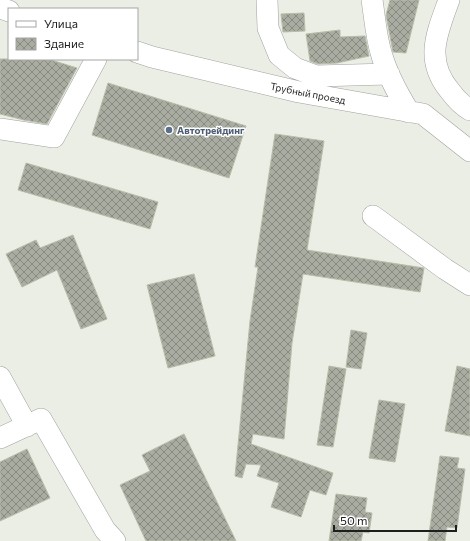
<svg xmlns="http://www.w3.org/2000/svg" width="470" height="541" viewBox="0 0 470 541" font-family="Commissioner,sans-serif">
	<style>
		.building { fill: url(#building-cross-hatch); stroke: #b8bea9 }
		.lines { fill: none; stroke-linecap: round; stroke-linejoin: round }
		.minor-casing { stroke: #a2a2a2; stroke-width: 22 }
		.minor { stroke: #fff; stroke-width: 21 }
		.service-dot { fill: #5c6f8a; stroke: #fff; stroke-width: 1.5 }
		.labels { text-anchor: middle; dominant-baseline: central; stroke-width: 3; stroke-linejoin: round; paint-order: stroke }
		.street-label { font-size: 10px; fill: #1e1e1e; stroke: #fff }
		.service-label { font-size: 10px; font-weight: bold; fill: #4e5e75; stroke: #fff; text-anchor: start }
	</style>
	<defs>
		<pattern id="building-cross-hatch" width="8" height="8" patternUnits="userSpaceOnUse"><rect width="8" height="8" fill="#a9aca1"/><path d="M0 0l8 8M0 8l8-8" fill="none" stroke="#898b83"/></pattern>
	</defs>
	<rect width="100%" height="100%" fill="#eaeee5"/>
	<path class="building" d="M 390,0 L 419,0 L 406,53 L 393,52 L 386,15 Z
		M 304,13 L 305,31 L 283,32 L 281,14 Z
		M 340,30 L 340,37 L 365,36 L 369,56 L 337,63 L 318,64 L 310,61 L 306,34 Z
		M 0,59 L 48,59 L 77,68 L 47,124 L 24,120 L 0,114 Z
		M 108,83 L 246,126 L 229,178 L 92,135 Z
		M 275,134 L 324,141 L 307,250 L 424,268 L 420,292 L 303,274 L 292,343 L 284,439 L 253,434 L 251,444 L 333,473 L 326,495 L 310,490 L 301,517 L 271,507 L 279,483 L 257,476 L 261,465 L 246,464 L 242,478 L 235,476 L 250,321 L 258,267 L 255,267 Z
		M 26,163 L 158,202 L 150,229 L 18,190 Z
		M 73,235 L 107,319 L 81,329 L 57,270 L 22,287 L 6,254 L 36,240 L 40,248 Z
		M 194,274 L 215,356 L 168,368 L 147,285 Z
		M 351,330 L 367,333 L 361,369 L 346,367 Z
		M 329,366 L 346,369 L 333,447 L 317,445 Z
		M 457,366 L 470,369 L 470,436 L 445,431 Z
		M 379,400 L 405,404 L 395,462 L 369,458 Z
		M 184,434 L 236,541 L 146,541 L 120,485 L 150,471 L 142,455 Z
		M 27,449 L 50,498 L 0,521 L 0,462 Z
		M 440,456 L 459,458 L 457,468 L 465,469 L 457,528 L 447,527 L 445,541 L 428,541 Z
		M 336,494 L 367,498 L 365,512 L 372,513 L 369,533 L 363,532 L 361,541 L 329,541 Z"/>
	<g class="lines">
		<g class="minor-casing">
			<path id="minor" d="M 267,0 L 268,28 L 279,55 L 295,68 L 316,76 L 389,74
				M 372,0 C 375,19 376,38 382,56 C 388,76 398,94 409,112
				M 449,0 C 437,33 424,60 450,91 C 456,99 461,105 470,110
				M 0,8 L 9,11
				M 137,52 L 152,57 L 299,92 L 423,114 L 470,151
				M 0,129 L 54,137 L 96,59
				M 373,216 L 445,269 L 470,285
				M 0,377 L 27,426
				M 0,438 L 41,419 L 105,530 L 115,541"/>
		</g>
		<use href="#minor" class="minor"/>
	</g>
	<circle class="service-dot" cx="169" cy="130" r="4"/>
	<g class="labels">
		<g class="street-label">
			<text transform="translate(308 93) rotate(11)">Трубный проезд</text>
		</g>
		<g class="service-label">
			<text x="177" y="130">Автотрейдинг</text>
		</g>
	</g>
	<rect x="8" y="8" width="130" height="52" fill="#ffffff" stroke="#a5a5a5"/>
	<rect x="16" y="21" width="20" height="6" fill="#ffffff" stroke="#a5a5a5"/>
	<text x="44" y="28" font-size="12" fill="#1e1e1e">Улица</text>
	<rect x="16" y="38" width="20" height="12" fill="url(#building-cross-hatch)" stroke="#a5a5a5"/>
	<text x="44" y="48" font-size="12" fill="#1e1e1e">Здание</text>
	<path d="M334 525v6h122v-6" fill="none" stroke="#1e1e1e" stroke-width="2"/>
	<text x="340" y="525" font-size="12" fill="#1e1e1e" stroke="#ffffff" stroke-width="3" paint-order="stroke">50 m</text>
</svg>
